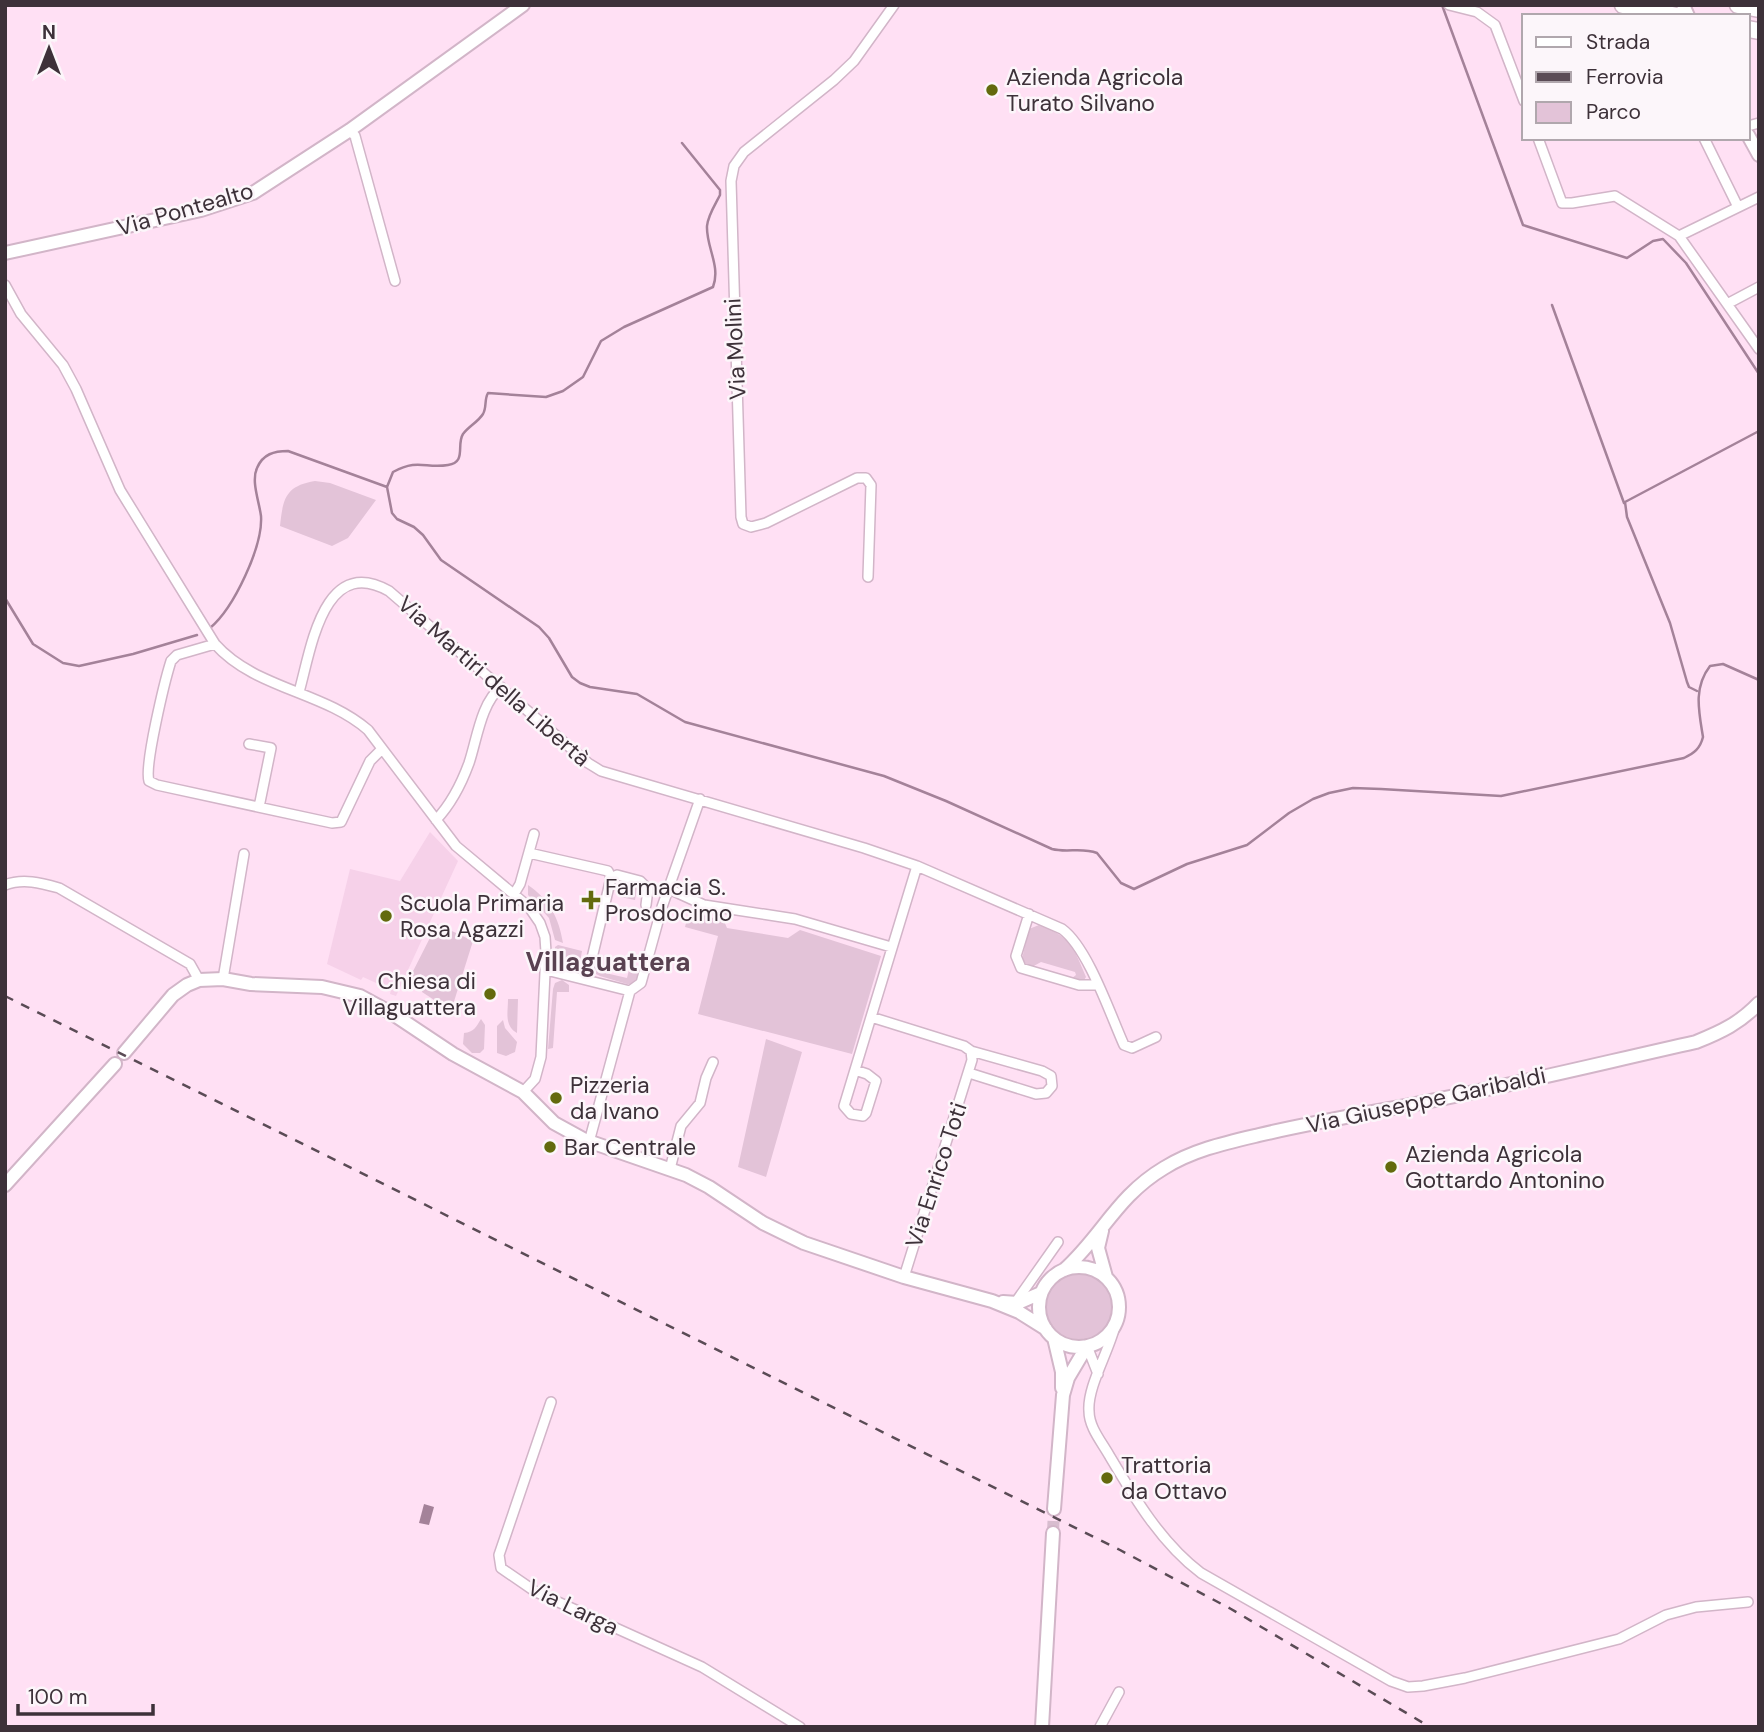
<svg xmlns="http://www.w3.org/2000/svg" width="1764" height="1732" viewBox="0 0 1764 1732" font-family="'DM Sans',sans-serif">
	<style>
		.built { fill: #f6d1e9 }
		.green { fill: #e3c3d8 }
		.water { fill: #a48299 }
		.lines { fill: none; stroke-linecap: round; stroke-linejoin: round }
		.stream { stroke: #a48299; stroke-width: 2.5 }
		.secondary-tunnel { stroke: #d8bdcf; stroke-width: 12; stroke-dasharray: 12 6; stroke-linecap: butt }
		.street-casing { stroke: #d2b5c8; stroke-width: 12 }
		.secondary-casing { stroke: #d2b5c8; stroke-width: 16 }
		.highway-casing { stroke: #d2b5c8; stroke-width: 19 }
		.street { stroke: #fff; stroke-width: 9 }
		.secondary { stroke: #fff; stroke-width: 12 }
		.highway { stroke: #fff; stroke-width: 16 }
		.rail { stroke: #5a4b55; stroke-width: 2.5; stroke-dasharray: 9 9; stroke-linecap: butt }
		.poi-dot { fill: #636a0d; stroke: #fcf6fa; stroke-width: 2.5 }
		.labels { text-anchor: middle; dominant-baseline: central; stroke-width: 5; stroke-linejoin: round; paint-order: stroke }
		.poi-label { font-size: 23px; fill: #3d3139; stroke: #fcf6fa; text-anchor: start }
		.street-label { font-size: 23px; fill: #3d3139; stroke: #fcf6fa }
		.quarter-label { font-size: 26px; font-weight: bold; fill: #594151; stroke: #fcf6fa }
	</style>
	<rect width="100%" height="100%" fill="#ffe0f4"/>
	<path class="built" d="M 430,832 L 458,861 L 396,996 L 390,994 L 391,990 L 385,987 L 363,977 L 361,980 L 327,964 L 350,869 L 400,881 Z"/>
	<path class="green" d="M 315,481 L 330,483 L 376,500 L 348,538 L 332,546 L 280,526 C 283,499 285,486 315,481 Z
		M 624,880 L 638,883 L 635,900 L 620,897 Z
		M 528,885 C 549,899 559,918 563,943 L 555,940 L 549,918 L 528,895 Z
		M 689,911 L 724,921 L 727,928 L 788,938 L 800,930 L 881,956 L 852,1054 L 698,1014 L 718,936 L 685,927 Z
		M 437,924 L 473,941 L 451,1011 L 422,992 L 426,977 L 420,974 L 411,990 L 405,987 Z
		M 1039,925 C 1070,936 1074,948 1086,977 L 1084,980 L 1072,978 L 1076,975 L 1075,972 L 1041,962 L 1032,967 L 1027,966 L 1022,959 L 1029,929 Z
		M 558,945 L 582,951 L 580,962 L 584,963 L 583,967 C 564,973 555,965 555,947 Z
		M 597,962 L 603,964 L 601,972 L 627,978 L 629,970 L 638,972 L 637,979 L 632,984 L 627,984 L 600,976 L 596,974 Z
		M 562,980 L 569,985 L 569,992 L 557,992 L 553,1048 L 548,1049 L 553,989 L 555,983 Z
		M 508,999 L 518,999 L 517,1033 C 504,1025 508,1013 508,999 Z
		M 481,1019 L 485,1025 L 484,1049 L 480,1053 L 472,1053 L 463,1044 L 464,1033 C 474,1032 476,1027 481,1019 Z
		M 503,1020 L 505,1028 L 517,1042 L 515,1052 L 506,1056 L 497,1053 L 497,1026 Z
		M 766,1039 L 802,1052 L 766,1177 L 738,1167 Z
		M1045 1307a34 34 0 1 1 68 0a34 34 0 1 1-68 0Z"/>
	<path class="water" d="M 424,1504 L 434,1507 L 429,1525 L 419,1523 Z"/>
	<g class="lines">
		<path class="stream" d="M 1442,5 L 1523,225 L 1627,258 L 1653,241 L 1663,239 L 1686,263 L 1759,374
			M 1552,305 L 1624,503
			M 387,487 L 393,472 C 419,458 425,469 448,465 C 467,462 456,445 463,434 C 469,426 478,422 483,414 C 487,407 484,400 488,393 L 546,397 L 563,391 L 583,377 L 601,341 L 624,327 L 713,287 C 721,266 706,247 707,226 C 708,215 715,205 720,195 L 720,190 L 682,143
			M 5,598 L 33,644 L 63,663 L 79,666 L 133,654 L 197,635
			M 210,628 C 234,608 263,546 261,516 C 259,501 251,481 257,468 C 263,454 274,451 288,451 L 387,487 L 392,513 L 397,519 L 414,527 L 423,535 L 441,560 L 539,627 L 549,638 L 572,677 L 580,683 L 590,687 L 637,694 L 685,722 L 884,776 L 946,801 L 1052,849 C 1067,853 1082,847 1097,853 L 1121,883 L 1134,889 L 1187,864 L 1247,845 L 1289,813 L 1313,799 L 1329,793 L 1353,788 L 1381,789 L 1501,796 L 1684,758 C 1694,753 1700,749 1703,737 C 1699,712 1693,688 1710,666 L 1723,664 L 1759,680
			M 1697,691 L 1689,687 L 1687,682 L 1670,623 L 1627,517 L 1625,502 L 1759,431"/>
		<path class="secondary-tunnel" d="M 1053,1533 L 1054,1509"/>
		<g class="street-casing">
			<path id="street" d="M 1449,5 L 1477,12 L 1495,25 L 1524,101
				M 1748,126 L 1759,123
				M 350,130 L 355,136 L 395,281
				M 1538,138 L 1562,203 L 1572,203 L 1615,196 L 1679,236 L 1759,349
				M 1704,138 L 1738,207
				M 1679,236 L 1759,197
				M 5,285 L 21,314 L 63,365 L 76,389 L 120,490 L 215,644 C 255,689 323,691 368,730 L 456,846 L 529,907 L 540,923 L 545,937 L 546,952 L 541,1057 L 535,1079 L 523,1092
				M 1727,304 L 1759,287
				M 868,577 L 871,485 L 866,478 L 857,478 L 766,523 L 751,527 L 743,524 L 741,517 L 731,181 L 734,166 L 744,152 L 834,80 L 854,61 L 894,5
				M 215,644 L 177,655 L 171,661 C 165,680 144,766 149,781 L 157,785 L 332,823 L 341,822 L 370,761 L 381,750
				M 299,692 C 311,650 323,554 389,591 L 588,763 L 601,771 L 864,848 L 917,866 L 1062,929 C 1088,948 1110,1014 1124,1045 L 1132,1048 L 1156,1037
				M 249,744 L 271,748 L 259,807
				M 436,820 C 452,803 461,785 469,763 C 477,739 481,703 501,687
				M 529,853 L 608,871 L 611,878 L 587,979
				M 611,878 L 617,875 L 640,881 L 648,889 L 646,905
				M 5,885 C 23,878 41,883 59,888 L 190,964 L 199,980
				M 669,889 L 704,905 L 795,919 L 891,947
				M 514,894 L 520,884 L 534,834
				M 1029,914 L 1016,956 L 1021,968 L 1079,985 L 1097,985
				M 546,970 L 630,991 L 641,983 L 662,907 L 700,799
				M 223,979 L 244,854
				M 855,1070 L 867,1074 L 876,1081 L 866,1113 L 863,1116 L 851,1114 L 844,1106 L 871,1017
				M 969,1073 L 1036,1094 L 1046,1093 L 1052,1086 L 1051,1076 L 1042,1071 L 971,1051
				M 589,1142 L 630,991
				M 670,1169 L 681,1126 L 700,1103 L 706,1078 L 713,1062
				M 904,1277 L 972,1060 L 971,1051 L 964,1046 L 871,1017 L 917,866
				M 1015,1303 L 1058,1242
				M 1117,1318 C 1112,1347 1087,1385 1089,1411 C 1089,1427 1101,1441 1109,1455 C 1134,1497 1161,1543 1201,1573 L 1391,1681 L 1408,1687 L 1423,1686 L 1465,1678 L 1619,1639 L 1666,1615 L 1696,1607 L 1748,1602
				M 1087,1346 L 1098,1374
				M 551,1402 L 499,1555 L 501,1568 L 536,1592 L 702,1667 L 800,1727
				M 1100,1727 L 1119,1692"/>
		</g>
		<g class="secondary-casing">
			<path id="secondary" d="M 1683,5 L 1688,16
				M 1748,135 L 1759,155
				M 5,253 L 201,210 L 253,193 L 350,130 L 523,5
				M 124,1053 L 173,995 L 187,985 L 199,980 L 223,979 L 251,984 L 322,987 L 360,996 L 393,1014 L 453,1054 L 523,1092 L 554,1123 L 585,1140 L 686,1175 L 709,1187 L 763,1223 L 804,1243 L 904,1277 L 992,1301 L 1019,1312 L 1046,1329
				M 5,1185 L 115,1064
				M 1102,1231 L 1098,1248 L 1106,1277
				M1039 1307a40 40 0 1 1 80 0a40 40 0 1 1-80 0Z
				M 1064,1270 C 1102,1236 1117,1196 1164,1168 C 1193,1150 1225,1143 1259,1135 C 1310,1123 1363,1114 1415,1104 C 1509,1086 1602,1063 1696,1042 C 1721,1032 1740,1023 1759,1003
				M 1003,1302 L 1018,1303 L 1041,1293
				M 1054,1338 L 1062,1372 L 1062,1388
				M 1054,1509 L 1063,1395 L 1068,1378 L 1087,1346
				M 1042,1727 L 1053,1533"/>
		</g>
		<g class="highway-casing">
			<path id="highway" d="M 1623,5 L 1677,16
				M 1738,5 L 1759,9
				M 1748,29 L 1759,31"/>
		</g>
		<use href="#street" class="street"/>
		<use href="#secondary" class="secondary"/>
		<use href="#highway" class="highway"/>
		<path class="rail" d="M 5,996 L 1120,1550 L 1231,1609 L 1430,1727"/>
	</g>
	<g class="poi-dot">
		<circle cx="992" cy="90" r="7"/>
		<path d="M587.5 889.5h7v7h7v7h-7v7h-7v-7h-7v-7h7z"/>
		<circle cx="386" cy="916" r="7"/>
		<circle cx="490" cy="994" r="7"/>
		<circle cx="556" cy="1098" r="7"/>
		<circle cx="550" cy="1147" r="7"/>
		<circle cx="1391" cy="1167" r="7"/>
		<circle cx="1107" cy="1478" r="7"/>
	</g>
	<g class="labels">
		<g class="poi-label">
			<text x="1006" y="77">Azienda Agricola<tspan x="1006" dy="26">Turato Silvano</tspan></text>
			<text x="605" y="887">Farmacia S.<tspan x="605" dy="26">Prosdocimo</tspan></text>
			<text x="400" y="903">Scuola Primaria<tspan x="400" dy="26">Rosa Agazzi</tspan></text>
			<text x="476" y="981" text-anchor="end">Chiesa di<tspan x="476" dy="26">Villaguattera</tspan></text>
			<text x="570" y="1085">Pizzeria<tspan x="570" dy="26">da Ivano</tspan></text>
			<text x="564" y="1147">Bar Centrale</text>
			<text x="1405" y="1154">Azienda Agricola<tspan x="1405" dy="26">Gottardo Antonino</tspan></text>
			<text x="1121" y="1465">Trattoria<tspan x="1121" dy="26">da Ottavo</tspan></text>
		</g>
		<g class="street-label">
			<text transform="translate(185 209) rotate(-16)">Via Pontealto</text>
			<text transform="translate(735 349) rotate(-93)">Via Molini</text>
			<text transform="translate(494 681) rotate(41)">Via Martiri della Libertà</text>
			<text transform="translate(1426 1100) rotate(-12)">Via Giuseppe Garibaldi</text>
			<text transform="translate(936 1175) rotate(-72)">Via Enrico Toti</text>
			<text transform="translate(573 1607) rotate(26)">Via Larga</text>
		</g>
		<g class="quarter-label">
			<text x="608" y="962">Villaguattera</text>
		</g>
	</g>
	<rect width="1764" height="1732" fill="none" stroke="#3d3139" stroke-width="14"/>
	<rect x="1522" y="14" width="228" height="126" fill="#fcf6fa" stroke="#b0a7ad" stroke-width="2"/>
	<rect x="1536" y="37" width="35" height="10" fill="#ffffff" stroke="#b0a7ad" stroke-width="2"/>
	<text x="1586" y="49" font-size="21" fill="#3d3139">Strada</text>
	<rect x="1536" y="72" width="35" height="10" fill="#5a4b55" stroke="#b0a7ad" stroke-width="2"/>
	<text x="1586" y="84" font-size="21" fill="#3d3139">Ferrovia</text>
	<rect x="1536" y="102" width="35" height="21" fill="#e3c3d8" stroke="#b0a7ad" stroke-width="2"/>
	<text x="1586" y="119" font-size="21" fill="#3d3139">Parco</text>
	<g transform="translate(49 49)" stroke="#fcf6fa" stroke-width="5" paint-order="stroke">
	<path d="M0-5L12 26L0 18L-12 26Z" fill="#3d3139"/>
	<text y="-10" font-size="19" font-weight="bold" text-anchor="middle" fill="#3d3139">N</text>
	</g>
	<path d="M18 1704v10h135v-10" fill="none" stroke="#3d3139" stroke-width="3.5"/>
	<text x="28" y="1704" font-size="21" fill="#3d3139" stroke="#fcf6fa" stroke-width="5" paint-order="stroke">100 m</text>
</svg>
